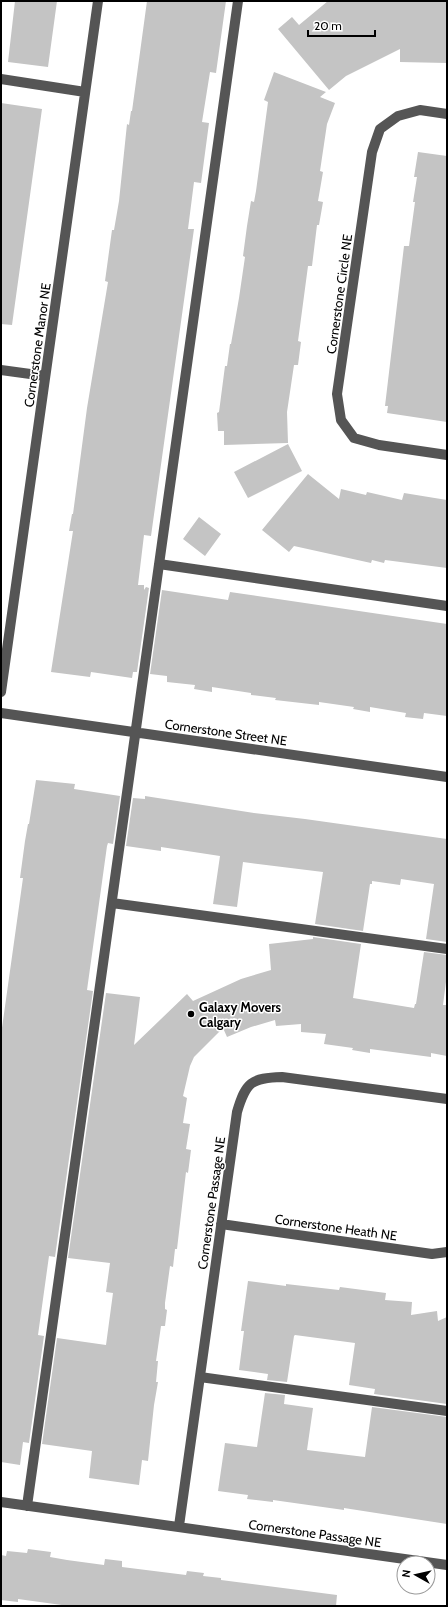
<svg xmlns="http://www.w3.org/2000/svg" width="448" height="1607" viewBox="0 0 448 1607" font-family="Cabin,sans-serif">
	<style>
		.building { fill: #c4c4c4 }
		.lines { fill: none; stroke-linecap: round; stroke-linejoin: round }
		.minor { stroke: #555; stroke-width: 10 }
		.poi-dot { fill: #000; stroke: #fff; stroke-width: 1.5 }
		.labels { text-anchor: middle; dominant-baseline: central; stroke-width: 3; stroke-linejoin: round; paint-order: stroke }
		.street-label { font-size: 13px; fill: #000; stroke: #fff }
		.poi-label { font-size: 13px; font-weight: bold; fill: #000; stroke: #fff; text-anchor: start }
	</style>
	<rect width="100%" height="100%" fill="#fff"/>
	<path class="building" d="M 15,1 L 57,1 L 48,67 L 8,62 Z
		M 147,1 L 226,1 L 216,73 L 210,72 L 202,122 L 209,123 L 201,183 L 194,182 L 188,229 L 194,229 L 151,536 L 144,535 L 138,585 L 144,585 L 144,590 L 146,587 L 149,588 L 137,672 L 133,672 L 132,678 L 91,672 L 90,677 L 51,672 L 73,531 L 69,531 L 72,514 L 73,514 L 87,408 L 108,282 L 105,281 L 112,230 L 114,230 L 119,201 L 127,124 L 129,125 L 131,111 L 132,111 Z
		M 328,1 L 408,2 L 408,1 L 447,1 L 447,63 L 400,62 L 400,49 L 346,76 L 329,90 L 278,29 L 292,17 L 299,25 Z
		M 274,72 L 326,92 L 320,97 L 335,103 L 327,124 L 320,171 L 323,172 L 318,201 L 323,202 L 319,225 L 317,225 L 312,266 L 308,266 L 298,341 L 301,342 L 298,365 L 294,365 L 287,412 L 288,443 L 224,445 L 224,431 L 218,431 L 217,413 L 219,412 L 225,366 L 227,366 L 230,344 L 231,344 L 239,298 L 245,257 L 243,256 L 247,226 L 251,201 L 254,202 L 256,191 L 268,102 L 264,100 Z
		M 1,103 L 42,109 L 12,325 L 1,324 Z
		M 418,152 L 447,156 L 447,422 L 387,413 L 388,406 L 385,406 L 404,246 L 409,246 L 415,202 L 413,202 L 417,177 L 414,177 Z
		M 288,444 L 302,471 L 248,498 L 234,472 Z
		M 308,474 L 339,499 L 341,489 L 366,495 L 367,492 L 402,500 L 404,493 L 447,500 L 447,568 L 385,560 L 384,563 L 372,560 L 371,563 L 294,546 L 289,552 L 262,530 Z
		M 199,517 L 221,534 L 205,556 L 183,539 Z
		M 162,590 L 228,600 L 230,592 L 447,624 L 447,716 L 424,713 L 423,719 L 405,717 L 406,713 L 370,707 L 370,712 L 353,709 L 354,707 L 319,702 L 319,705 L 275,700 L 276,698 L 251,695 L 251,693 L 212,687 L 212,692 L 194,689 L 195,685 L 167,682 L 167,676 L 150,674 Z
		M 36,780 L 75,784 L 74,789 L 120,796 L 113,844 L 108,843 L 107,846 L 87,990 L 93,991 L 55,1257 L 49,1256 L 38,1335 L 44,1336 L 29,1443 L 23,1442 L 20,1465 L 1,1462 L 1,1035 L 23,878 L 20,878 L 25,841 L 28,824 L 29,824 Z
		M 145,796 L 254,813 L 305,819 L 447,839 L 447,942 L 426,939 L 434,884 L 401,879 L 400,885 L 372,881 L 372,884 L 370,884 L 363,931 L 315,924 L 323,872 L 243,862 L 237,907 L 213,904 L 220,856 L 161,847 L 161,851 L 126,846 L 133,798 L 145,799 Z
		M 313,937 L 361,944 L 353,998 L 414,1008 L 415,1004 L 416,1004 L 424,952 L 447,955 L 447,974 L 443,1005 L 447,1005 L 447,1056 L 431,1053 L 431,1057 L 370,1049 L 370,1053 L 352,1050 L 353,1048 L 324,1044 L 326,1034 L 301,1032 L 301,1024 L 276,1026 L 275,1020 L 251,1027 L 227,1037 L 223,1028 L 194,1057 L 190,1066 L 183,1096 L 187,1098 L 183,1123 L 190,1124 L 186,1149 L 191,1150 L 188,1173 L 186,1172 L 177,1249 L 175,1249 L 173,1267 L 170,1266 L 165,1303 L 165,1309 L 167,1310 L 165,1326 L 161,1326 L 156,1361 L 158,1361 L 156,1382 L 158,1382 L 154,1405 L 148,1461 L 142,1460 L 139,1485 L 89,1478 L 92,1451 L 42,1444 L 57,1338 L 106,1345 L 113,1293 L 106,1292 L 110,1263 L 68,1258 L 106,993 L 140,997 L 134,1045 L 187,994 L 193,1001 L 241,979 L 271,970 L 269,944 L 313,939 Z
		M 248,1281 L 286,1286 L 286,1284 L 339,1290 L 340,1287 L 386,1293 L 385,1300 L 412,1302 L 411,1315 L 437,1311 L 438,1321 L 447,1317 L 447,1404 L 374,1394 L 375,1389 L 349,1385 L 355,1343 L 295,1335 L 294,1336 L 287,1382 L 267,1380 L 268,1374 L 239,1370 L 244,1331 L 241,1331 Z
		M 265,1393 L 285,1395 L 284,1404 L 313,1408 L 307,1450 L 365,1457 L 372,1407 L 447,1417 L 447,1524 L 344,1508 L 344,1510 L 273,1500 L 273,1502 L 247,1499 L 248,1495 L 218,1491 L 225,1443 L 257,1447 Z
		M 28,1549 L 51,1552 L 50,1557 L 67,1560 L 104,1565 L 105,1559 L 122,1561 L 122,1567 L 186,1575 L 187,1571 L 204,1573 L 203,1576 L 221,1578 L 221,1580 L 337,1595 L 336,1606 L 69,1606 L 18,1599 L 18,1602 L 1,1600 L 1,1555 L 6,1556 L 7,1551 L 27,1553 Z"/>
	<g class="lines">
		<path class="minor" d="M 1,79 L 85,92
			M 447,114 L 420,110 L 398,116 L 380,129 L 372,152 L 337,394 L 341,420 L 354,438 L 379,445 L 447,455
			M 1,370 L 45,376
			M 159,564 L 447,606
			M 1,692 L 98,1
			M 1,713 L 447,777
			M 112,903 L 447,949
			M 221,1224 L 432,1254 L 447,1252
			M 200,1377 L 447,1411
			M 1,1502 L 447,1565
			M 27,1506 L 238,1
			M 179,1526 L 237,1112 C 246,1082 251,1078 282,1077 L 447,1099"/>
	</g>
	<circle class="poi-dot" cx="191" cy="1014" r="4"/>
	<g class="labels">
		<g class="street-label">
			<text transform="translate(339 294) rotate(-82)">Cornerstone Circle NE</text>
			<text transform="translate(37 345) rotate(-82)">Cornerstone Manor NE</text>
			<text transform="translate(226 732) rotate(8)">Cornerstone Street NE</text>
			<text transform="translate(211 1203) rotate(-82)">Cornerstone Passage NE</text>
			<text transform="translate(336 1227) rotate(8)">Cornerstone Heath NE</text>
			<text transform="translate(315 1533) rotate(8)">Cornerstone Passage NE</text>
		</g>
		<g class="poi-label">
			<text x="199" y="1007">Galaxy Movers<tspan x="199" dy="15">Calgary</tspan></text>
		</g>
	</g>
	<rect width="448" height="1607" fill="none" stroke="#000000" stroke-width="4"/>
	<g transform="translate(416 1575) rotate(278)"><circle r="19" fill="#ffffff" stroke="#999999"/>
	<path d="M0-3L7 15L0 10L-7 15Z" fill="#000000"/>
	<text y="-6" font-size="11" font-weight="bold" text-anchor="middle" fill="#000000">N</text>
	</g>
	<path d="M308 30v6h67v-6" fill="none" stroke="#000000" stroke-width="2"/>
	<text x="314" y="30" font-size="12" fill="#000000" stroke="#ffffff" stroke-width="3" paint-order="stroke">20 m</text>
</svg>
